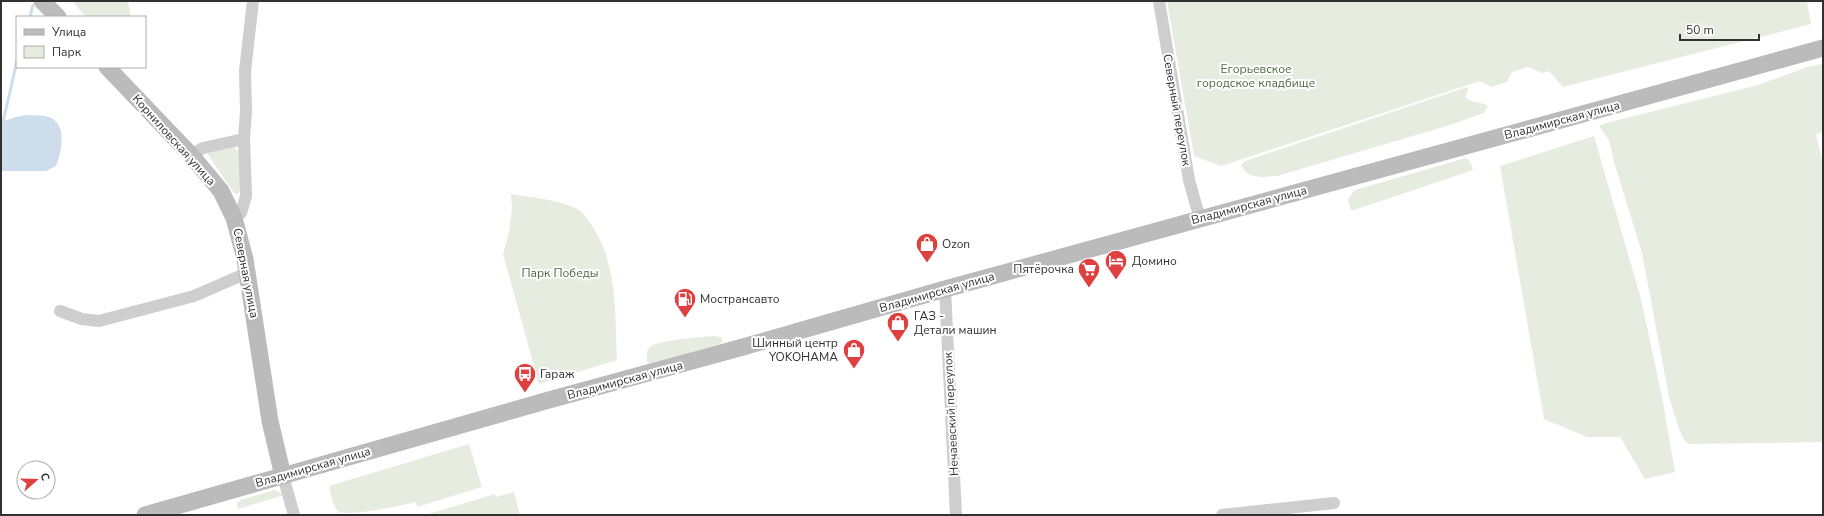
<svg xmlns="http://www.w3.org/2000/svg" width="1824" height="516" viewBox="0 0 1824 516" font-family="'Nunito Sans',sans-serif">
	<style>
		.green { fill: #e6ede0 }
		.water { fill: #ceddeb }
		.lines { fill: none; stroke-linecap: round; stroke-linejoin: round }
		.stream { stroke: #ceddeb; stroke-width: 3 }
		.street { stroke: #cecece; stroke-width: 12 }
		.secondary { stroke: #bbb; stroke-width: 17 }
		.labels { text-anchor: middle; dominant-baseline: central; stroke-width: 4; stroke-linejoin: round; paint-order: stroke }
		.park-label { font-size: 12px; fill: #506b40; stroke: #fff }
		.street-label { font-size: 12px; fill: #313131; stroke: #fff }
		.poi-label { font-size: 12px; fill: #313131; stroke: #fff; text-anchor: start }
	</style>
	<rect width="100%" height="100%" fill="#fff"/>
	<path class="green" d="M 72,1 L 128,1 L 131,17 L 86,17 Z
		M 1167,1 L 1807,1 L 1811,24 L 1563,87 L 1549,71 L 1542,73 L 1528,67 L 1512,72 L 1507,82 L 1491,87 L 1480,81 L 1221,166 L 1194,156 Z
		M 1823,64 L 1823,132 L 1816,134 L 1823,163 L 1823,442 L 1688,444 L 1684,440 L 1679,429 L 1669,397 L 1642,253 L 1614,162 L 1609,140 L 1599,126 L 1606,123 L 1758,85 L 1807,67 Z
		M 1467,87 L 1468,91 L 1465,97 C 1472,104 1481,101 1488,106 L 1484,113 L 1450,125 L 1277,176 C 1264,177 1247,180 1241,165 L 1245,161 Z
		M 1594,136 L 1641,299 L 1662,397 L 1675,472 L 1645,479 L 1620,437 L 1587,437 L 1544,419 L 1500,166 Z
		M 234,147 L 240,154 L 242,185 L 238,194 L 234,193 L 207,153 Z
		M 1466,158 L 1471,163 L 1473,170 L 1351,211 L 1348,199 L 1355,190 Z
		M 511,194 C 533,198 560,199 579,210 C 583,212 585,217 587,219 C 618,257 615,314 617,360 L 539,384 L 503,254 L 509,232 L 512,208 Z
		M 713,336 L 721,337 L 723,341 L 720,344 L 651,364 L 647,362 C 647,357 646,351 650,347 C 659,340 701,337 713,336 Z
		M 469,444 L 482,487 L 417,507 L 416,502 C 401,506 350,516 339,512 C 332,506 331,494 329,486 Z
		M 275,490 L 284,495 L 238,509 L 237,504 L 240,500 Z
		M 514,492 L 520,515 L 425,515 L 495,494 L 496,497 Z"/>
	<path class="water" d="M 26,115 C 34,116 46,114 53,119 C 67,128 61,154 56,166 L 46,171 L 1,171 L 1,122 L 16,117 Z"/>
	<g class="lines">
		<path class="stream" d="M 30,17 L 33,5
			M 3,122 L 17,61"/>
		<path class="street" d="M 1159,1 L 1189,180 L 1200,219
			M 191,155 L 203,148 L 244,139
			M 234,218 L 241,213 L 246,196 L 244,139 L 246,111 L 245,71 L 253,1
			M 945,289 L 956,515
			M 60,311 L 82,319 L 99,321 L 194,296 L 247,273
			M 283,476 L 294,515
			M 1222,515 L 1334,503"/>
		<path class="secondary" d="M 42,1 L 58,17
			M 107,67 L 191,155 L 221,191 L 234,218 L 245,259 L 270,421 L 283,476
			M 145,515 L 549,400 L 743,347 L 945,289 L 1823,48"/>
	</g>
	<defs>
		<g id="shop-pin" transform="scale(1.15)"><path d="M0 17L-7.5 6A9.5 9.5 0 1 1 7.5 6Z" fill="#dd403e" stroke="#fff"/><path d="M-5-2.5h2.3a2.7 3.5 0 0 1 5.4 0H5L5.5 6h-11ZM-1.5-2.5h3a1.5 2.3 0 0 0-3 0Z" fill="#fff"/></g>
		<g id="hotel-pin" transform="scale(1.15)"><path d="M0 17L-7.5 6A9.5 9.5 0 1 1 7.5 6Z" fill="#dd403e" stroke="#fff"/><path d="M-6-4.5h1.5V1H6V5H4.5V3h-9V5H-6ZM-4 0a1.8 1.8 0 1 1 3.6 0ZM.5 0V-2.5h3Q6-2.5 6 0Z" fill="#fff"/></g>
		<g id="supermarket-pin" transform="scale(1.15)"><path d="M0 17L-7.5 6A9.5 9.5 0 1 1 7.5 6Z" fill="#dd403e" stroke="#fff"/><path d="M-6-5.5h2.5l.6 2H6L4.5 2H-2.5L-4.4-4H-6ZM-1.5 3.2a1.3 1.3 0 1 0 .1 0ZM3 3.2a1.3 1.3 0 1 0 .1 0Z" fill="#fff"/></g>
		<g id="fuel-pin" transform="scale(1.15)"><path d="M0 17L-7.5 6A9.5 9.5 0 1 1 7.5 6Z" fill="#dd403e" stroke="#fff"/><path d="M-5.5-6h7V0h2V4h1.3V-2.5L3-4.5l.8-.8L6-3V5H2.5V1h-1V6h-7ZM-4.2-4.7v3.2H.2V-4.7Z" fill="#fff"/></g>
		<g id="bus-pin" transform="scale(1.15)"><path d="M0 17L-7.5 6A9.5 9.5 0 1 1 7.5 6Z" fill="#dd403e" stroke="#fff"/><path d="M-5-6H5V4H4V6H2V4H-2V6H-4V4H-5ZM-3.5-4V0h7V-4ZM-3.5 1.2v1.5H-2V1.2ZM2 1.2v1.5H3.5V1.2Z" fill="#fff"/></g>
	</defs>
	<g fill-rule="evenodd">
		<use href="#shop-pin" x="927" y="244"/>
		<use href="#hotel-pin" x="1116" y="261"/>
		<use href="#supermarket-pin" x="1089" y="269"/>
		<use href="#fuel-pin" x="685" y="299"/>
		<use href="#shop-pin" x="898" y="323"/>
		<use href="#shop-pin" x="854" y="350"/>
		<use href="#bus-pin" x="525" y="374"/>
	</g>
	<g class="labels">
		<g class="park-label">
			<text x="1256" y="69">Егорьевское<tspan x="1256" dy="14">городское кладбище</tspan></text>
			<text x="560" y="273">Парк Победы</text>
		</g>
		<g class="street-label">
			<text transform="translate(1177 110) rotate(80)">Северный переулок</text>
			<text transform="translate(1562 120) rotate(-15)">Владимирская улица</text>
			<text transform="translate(174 140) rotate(48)">Корниловская улица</text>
			<text transform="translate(1249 205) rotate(-15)">Владимирская улица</text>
			<text transform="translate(246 273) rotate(79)">Северная улица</text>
			<text transform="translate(937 292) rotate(-16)">Владимирская улица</text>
			<text transform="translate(625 380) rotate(-15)">Владимирская улица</text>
			<text transform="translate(951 414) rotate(-93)">Нечаевский переулок</text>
			<text transform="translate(313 467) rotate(-16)">Владимирская улица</text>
		</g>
		<g class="poi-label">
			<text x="942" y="244">Ozon</text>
			<text x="1132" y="261">Домино</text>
			<text x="1074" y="269" text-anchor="end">Пятёрочка</text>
			<text x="700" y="299">Мострансавто</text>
			<text x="914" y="316">ГАЗ -<tspan x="914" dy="14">Детали машин</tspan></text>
			<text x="838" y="343" text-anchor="end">Шинный центр<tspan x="838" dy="14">YOKOHAMA</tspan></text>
			<text x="540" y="374">Гараж</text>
		</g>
	</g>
	<rect width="1824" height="516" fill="none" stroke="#313131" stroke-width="4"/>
	<rect x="16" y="16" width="130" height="52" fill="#ffffff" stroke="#adadad"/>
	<rect x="24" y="29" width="20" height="6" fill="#bbbbbb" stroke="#adadad"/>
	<text x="52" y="36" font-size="12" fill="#313131">Улица</text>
	<rect x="24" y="46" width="20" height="12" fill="#e6ede0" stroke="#adadad"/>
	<text x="52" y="56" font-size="12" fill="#313131">Парк</text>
	<g transform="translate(36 480) rotate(70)"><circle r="19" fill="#ffffff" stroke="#adadad"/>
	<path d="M0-3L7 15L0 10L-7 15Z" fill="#dd403e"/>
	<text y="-6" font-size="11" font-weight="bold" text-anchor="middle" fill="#313131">С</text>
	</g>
	<path d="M1680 34v6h79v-6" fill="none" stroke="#313131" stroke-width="2"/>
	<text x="1686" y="34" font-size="12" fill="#313131" stroke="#ffffff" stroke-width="3" paint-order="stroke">50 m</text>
</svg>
